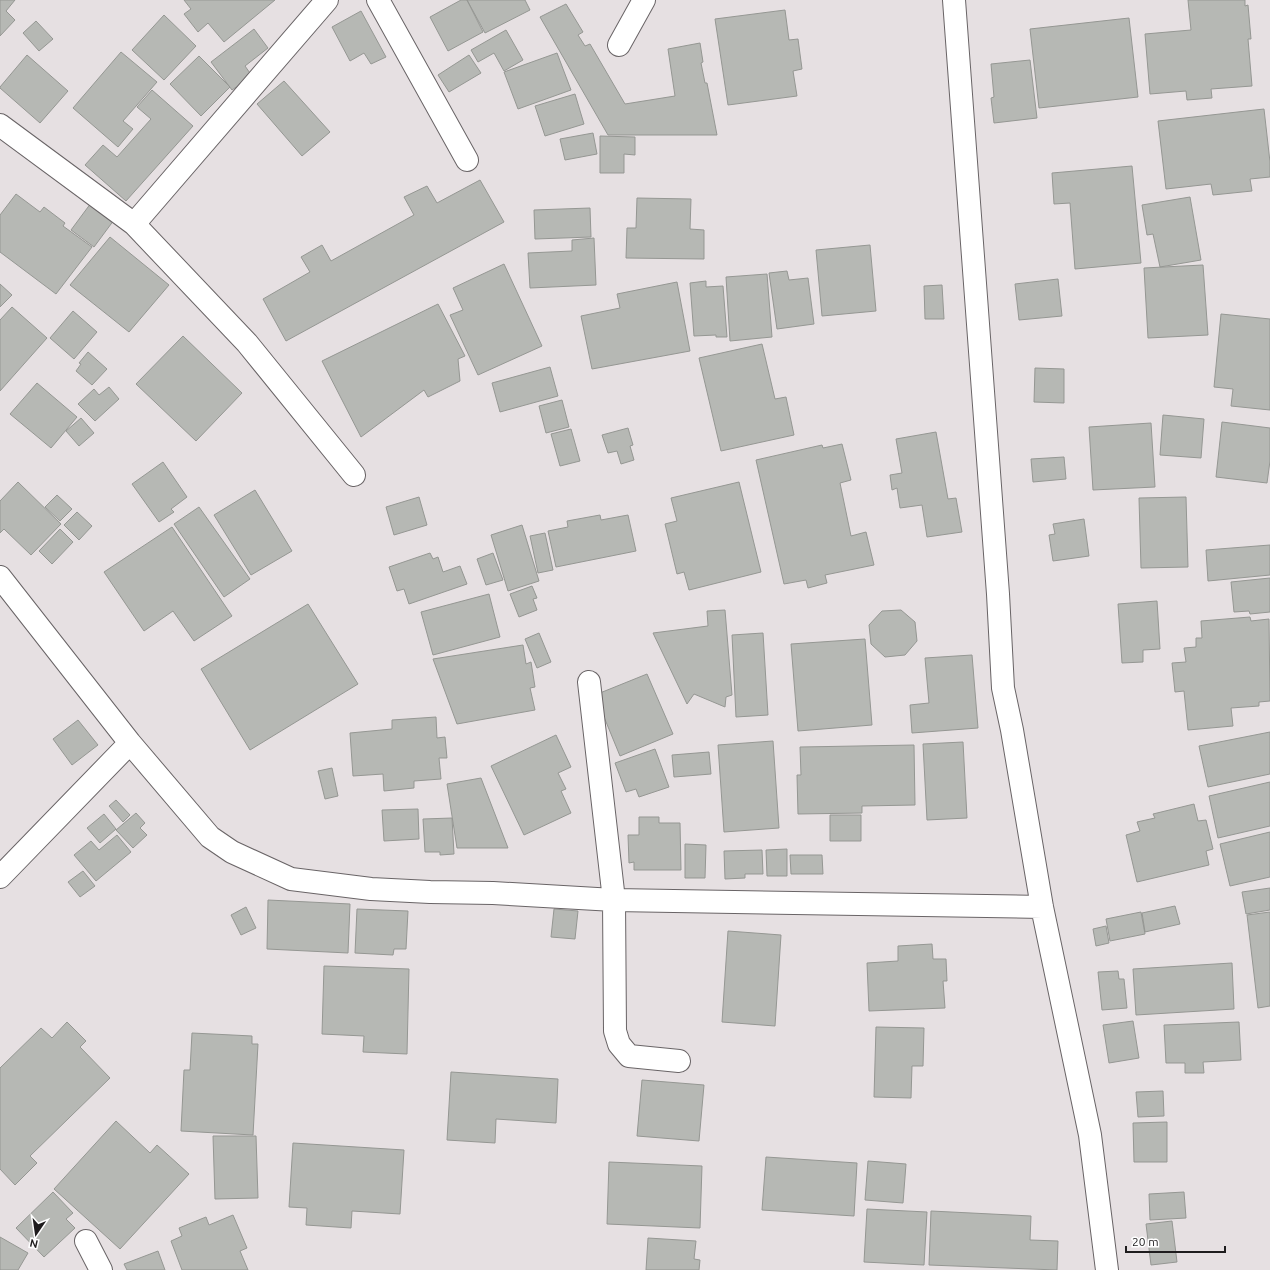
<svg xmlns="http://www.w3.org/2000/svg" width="1270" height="1270" viewBox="0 0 1270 1270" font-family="Ubuntu,sans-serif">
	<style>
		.building { fill: #b6b8b4; stroke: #959793 }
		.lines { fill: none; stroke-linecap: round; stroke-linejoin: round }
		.minor-casing { stroke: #696466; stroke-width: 24 }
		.minor { stroke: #fff; stroke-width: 22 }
	</style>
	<rect width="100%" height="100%" fill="#e6e0e2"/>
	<path class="building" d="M 0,0 L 15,0 L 6,11 L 15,20 L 0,36 Z
		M 184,0 L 275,0 L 224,42 L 208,23 L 198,32 L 184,14 L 191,9 Z
		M 461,0 L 467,0 L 483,32 L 448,51 L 430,17 Z
		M 467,0 L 525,0 L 530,10 L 485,33 Z
		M 1188,0 L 1245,0 L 1245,6 L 1248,5 L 1251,39 L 1248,39 L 1252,86 L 1211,89 L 1212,98 L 1187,100 L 1186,91 L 1150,94 L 1145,34 L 1191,30 Z
		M 566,4 L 583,32 L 578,35 L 585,46 L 590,44 L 625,104 L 675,96 L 668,49 L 700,43 L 703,62 L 701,63 L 705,83 L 707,83 L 717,135 L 608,135 L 540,17 Z
		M 785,10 L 789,40 L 798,39 L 802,69 L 793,71 L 797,96 L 728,105 L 715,19 Z
		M 361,11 L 386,57 L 371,64 L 364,53 L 350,61 L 332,27 Z
		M 164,15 L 196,46 L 164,80 L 132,50 Z
		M 1129,18 L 1138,97 L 1039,108 L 1030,29 Z
		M 36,21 L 53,39 L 39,51 L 23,33 Z
		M 254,29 L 268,48 L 245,66 L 252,76 L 232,90 L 211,62 Z
		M 506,30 L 523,60 L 504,71 L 494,53 L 478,62 L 471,50 Z
		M 121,52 L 157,82 L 123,121 L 133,129 L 118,147 L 73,108 Z
		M 557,53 L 571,90 L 518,109 L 504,72 Z
		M 27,55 L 68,91 L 40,123 L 0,88 L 0,87 Z
		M 469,55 L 481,73 L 449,92 L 438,75 Z
		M 199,56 L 230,87 L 201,116 L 170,84 Z
		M 1030,60 L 1037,118 L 994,123 L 991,98 L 994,97 L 991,64 Z
		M 284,81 L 330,132 L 302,156 L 257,104 Z
		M 152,90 L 193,126 L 126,201 L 85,165 L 103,145 L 117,157 L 151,119 L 137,107 Z
		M 575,94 L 584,124 L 545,136 L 535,106 Z
		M 1264,109 L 1270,162 L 1270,177 L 1250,179 L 1252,191 L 1213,195 L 1211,184 L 1166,189 L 1158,121 Z
		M 593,133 L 597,154 L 565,160 L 560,139 Z
		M 600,136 L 635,137 L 635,155 L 624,154 L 624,173 L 600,173 Z
		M 1132,166 L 1141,263 L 1075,269 L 1070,203 L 1054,204 L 1052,173 Z
		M 480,180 L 504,222 L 286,341 L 263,299 L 310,272 L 301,257 L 322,245 L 331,261 L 414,215 L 404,197 L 427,186 L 437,203 Z
		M 16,194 L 40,212 L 44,207 L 65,223 L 63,226 L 92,247 L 56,294 L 0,252 L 0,215 Z
		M 1190,197 L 1201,260 L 1160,267 L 1153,234 L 1147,235 L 1142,205 Z
		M 637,198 L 691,199 L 690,229 L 704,230 L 704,259 L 626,258 L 627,228 L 636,228 Z
		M 91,203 L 114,220 L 94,247 L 71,230 Z
		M 590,208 L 591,237 L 535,239 L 534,210 Z
		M 110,237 L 169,285 L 129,332 L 70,285 Z
		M 594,238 L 596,285 L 530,288 L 528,253 L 572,251 L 572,240 Z
		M 870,245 L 876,311 L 822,316 L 816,250 Z
		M 504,264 L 542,346 L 478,375 L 450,315 L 463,310 L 453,288 Z
		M 1203,265 L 1208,335 L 1148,338 L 1144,268 Z
		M 787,271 L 789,280 L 808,278 L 814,324 L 777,329 L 769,273 Z
		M 767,274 L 772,337 L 730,341 L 726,277 Z
		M 1058,279 L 1062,316 L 1019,320 L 1015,284 Z
		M 706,281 L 706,287 L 723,286 L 727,337 L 716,337 L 716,335 L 694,336 L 690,283 Z
		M 677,282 L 690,351 L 592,369 L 581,316 L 620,308 L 617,294 Z
		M 0,284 L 12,295 L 0,307 Z
		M 942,285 L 944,319 L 925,319 L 924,286 Z
		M 438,304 L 465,356 L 458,359 L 460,381 L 428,397 L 424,390 L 361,437 L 322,361 Z
		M 12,307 L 47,338 L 0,391 L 0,320 Z
		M 73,311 L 97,332 L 74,359 L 50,338 Z
		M 1221,314 L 1270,319 L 1270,410 L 1231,406 L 1233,389 L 1214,387 Z
		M 183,336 L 242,393 L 196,441 L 136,384 Z
		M 762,344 L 775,399 L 786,397 L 794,435 L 721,451 L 699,358 Z
		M 88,352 L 107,369 L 92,385 L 76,371 L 81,364 L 79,363 Z
		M 550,367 L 558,396 L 500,412 L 492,383 Z
		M 1035,368 L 1064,369 L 1064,403 L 1034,402 Z
		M 37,383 L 77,417 L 51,448 L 10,414 Z
		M 109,387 L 119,399 L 95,421 L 78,404 L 94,389 L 99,395 Z
		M 562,400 L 569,427 L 546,433 L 539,406 Z
		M 1163,415 L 1204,419 L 1201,458 L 1160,455 Z
		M 81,418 L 94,433 L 79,446 L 66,431 Z
		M 1222,422 L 1270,428 L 1270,461 L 1267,483 L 1216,477 Z
		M 1151,423 L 1155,487 L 1093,490 L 1089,427 Z
		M 628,428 L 633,445 L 630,446 L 634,460 L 621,464 L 617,451 L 608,453 L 602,435 Z
		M 571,429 L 580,461 L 560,466 L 551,434 Z
		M 936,432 L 948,499 L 956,498 L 962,532 L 927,537 L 922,505 L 900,508 L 897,488 L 892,490 L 890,475 L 902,473 L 896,439 Z
		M 842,444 L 851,480 L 840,483 L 851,536 L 866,532 L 874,565 L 825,575 L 827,583 L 808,588 L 806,580 L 784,584 L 756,460 L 822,445 L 823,448 Z
		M 1064,457 L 1066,479 L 1033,482 L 1031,459 Z
		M 163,462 L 187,497 L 171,509 L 174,512 L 159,522 L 132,484 Z
		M 18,482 L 61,524 L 31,555 L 4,529 L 0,533 L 0,501 Z
		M 739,482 L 761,572 L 689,590 L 684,572 L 677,574 L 665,524 L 677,521 L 671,498 Z
		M 255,490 L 292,551 L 251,575 L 214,515 Z
		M 57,495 L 72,509 L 60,521 L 45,507 Z
		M 419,497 L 427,525 L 394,535 L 386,507 Z
		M 1186,497 L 1188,567 L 1141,568 L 1139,498 Z
		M 199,507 L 250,579 L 224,597 L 174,524 Z
		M 77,512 L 92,526 L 79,540 L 64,525 Z
		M 600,515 L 601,520 L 628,515 L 636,551 L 556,567 L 548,531 L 568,527 L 567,521 Z
		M 1084,519 L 1089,556 L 1053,561 L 1049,535 L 1055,534 L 1053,524 Z
		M 522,525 L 539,581 L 508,591 L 491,535 Z
		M 172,527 L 232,616 L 194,641 L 173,611 L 144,631 L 104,572 Z
		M 60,529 L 73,542 L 52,564 L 39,551 Z
		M 545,533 L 553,570 L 538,573 L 530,536 Z
		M 1270,545 L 1270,575 L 1208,581 L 1206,550 Z
		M 430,553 L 433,559 L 438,557 L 443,572 L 460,566 L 467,584 L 409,604 L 404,589 L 397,591 L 389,567 Z
		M 493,553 L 503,580 L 486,585 L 477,559 Z
		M 1270,578 L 1270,612 L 1250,614 L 1249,611 L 1234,612 L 1231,582 Z
		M 532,586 L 537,598 L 533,599 L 537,610 L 519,617 L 510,594 Z
		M 489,594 L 500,637 L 433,655 L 421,612 Z
		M 1157,601 L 1160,649 L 1143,650 L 1143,662 L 1122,663 L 1118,604 Z
		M 308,604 L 358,684 L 250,750 L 201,669 Z
		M 725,610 L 732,695 L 726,697 L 725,707 L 694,694 L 687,704 L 653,633 L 708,626 L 707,611 Z
		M 901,610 L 915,622 L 917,641 L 905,655 L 885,657 L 871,644 L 869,625 L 882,611 Z
		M 1250,617 L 1251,621 L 1269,619 L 1270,701 L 1259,702 L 1259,706 L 1231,708 L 1233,726 L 1188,730 L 1184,691 L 1175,692 L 1172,663 L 1186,662 L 1184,648 L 1196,647 L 1196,638 L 1202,638 L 1201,621 Z
		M 539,633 L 551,662 L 537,668 L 525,639 Z
		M 763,633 L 768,715 L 736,717 L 732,635 Z
		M 865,639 L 872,725 L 798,731 L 791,644 Z
		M 523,645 L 526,664 L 531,662 L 535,687 L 530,688 L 535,710 L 457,724 L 433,659 Z
		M 972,655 L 978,728 L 912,733 L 910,705 L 929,703 L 925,658 Z
		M 647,674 L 673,734 L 620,756 L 595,695 Z
		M 436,717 L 437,738 L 445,737 L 447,758 L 439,758 L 441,779 L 414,781 L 414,788 L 384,791 L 383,774 L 353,776 L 350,733 L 392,729 L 392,720 Z
		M 78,720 L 98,745 L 72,765 L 53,739 Z
		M 1270,732 L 1270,774 L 1208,787 L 1199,746 Z
		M 556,735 L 571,767 L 558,773 L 566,789 L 561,791 L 571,813 L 524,835 L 491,766 Z
		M 773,741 L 779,828 L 724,832 L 718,745 Z
		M 963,742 L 967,818 L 927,820 L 923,744 Z
		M 914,745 L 915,805 L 862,806 L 862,813 L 798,814 L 797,775 L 801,775 L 800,747 Z
		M 655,749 L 669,787 L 639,797 L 636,789 L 626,792 L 615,763 Z
		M 709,752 L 711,774 L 674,777 L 672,755 Z
		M 332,768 L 338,796 L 325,799 L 318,771 Z
		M 481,778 L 508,848 L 457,848 L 447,784 Z
		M 1270,782 L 1270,826 L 1218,838 L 1209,796 Z
		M 116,800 L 130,815 L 123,822 L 109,806 Z
		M 1194,804 L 1198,821 L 1206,820 L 1213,849 L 1206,851 L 1209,865 L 1137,882 L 1126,835 L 1140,831 L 1137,822 L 1155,818 L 1153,814 Z
		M 418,809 L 419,839 L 384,841 L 382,810 Z
		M 136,813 L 145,823 L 140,828 L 147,835 L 133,848 L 116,830 Z
		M 104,814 L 116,829 L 100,843 L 87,828 Z
		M 830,815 L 861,815 L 861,841 L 830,841 Z
		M 639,817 L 659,817 L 659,823 L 680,823 L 681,870 L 634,870 L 634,862 L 629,863 L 628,835 L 639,835 Z
		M 452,818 L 454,854 L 440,855 L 440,852 L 425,852 L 423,819 Z
		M 1270,832 L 1270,877 L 1230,886 L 1220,844 Z
		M 117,835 L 131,852 L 96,881 L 74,855 L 91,841 L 99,850 Z
		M 685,844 L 706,845 L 705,878 L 685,878 Z
		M 787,849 L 787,876 L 767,876 L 766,850 Z
		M 762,850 L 763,874 L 745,874 L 745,878 L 725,879 L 724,851 Z
		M 790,855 L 822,855 L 823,874 L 791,874 Z
		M 83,871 L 95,886 L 80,897 L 68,882 Z
		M 1270,888 L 1270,910 L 1246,914 L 1242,892 Z
		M 268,900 L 350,904 L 348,953 L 267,949 Z
		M 1175,906 L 1180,924 L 1145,932 L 1142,913 Z
		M 246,907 L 256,928 L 241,935 L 231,915 Z
		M 357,909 L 408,911 L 406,949 L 394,949 L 393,955 L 355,953 Z
		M 554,909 L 578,911 L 575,939 L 551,937 Z
		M 1141,912 L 1145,934 L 1110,941 L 1106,919 Z
		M 1270,912 L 1270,1006 L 1258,1008 L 1247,915 Z
		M 1106,926 L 1109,943 L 1096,946 L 1093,929 Z
		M 728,931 L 781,935 L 775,1026 L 722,1022 Z
		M 932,944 L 933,959 L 946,959 L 947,981 L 943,981 L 945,1008 L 869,1011 L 867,963 L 898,961 L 898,946 Z
		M 1232,963 L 1234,1009 L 1136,1015 L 1133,969 Z
		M 324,966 L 409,969 L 407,1054 L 363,1052 L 364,1036 L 322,1034 Z
		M 1118,971 L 1119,979 L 1124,979 L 1127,1008 L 1102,1010 L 1098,972 Z
		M 1133,1021 L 1139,1058 L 1109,1063 L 1103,1025 Z
		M 67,1022 L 86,1041 L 80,1047 L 110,1078 L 30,1156 L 37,1163 L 15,1185 L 0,1169 L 0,1068 L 41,1028 L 52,1038 Z
		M 1239,1022 L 1241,1060 L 1203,1062 L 1204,1073 L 1185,1073 L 1185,1063 L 1166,1063 L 1164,1025 Z
		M 876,1027 L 924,1028 L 923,1066 L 912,1066 L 911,1098 L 874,1097 Z
		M 192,1033 L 252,1036 L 252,1044 L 258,1044 L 253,1135 L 181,1131 L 184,1070 L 190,1070 Z
		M 451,1072 L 558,1079 L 556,1123 L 496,1119 L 495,1143 L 447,1140 Z
		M 642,1080 L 704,1085 L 699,1141 L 637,1136 Z
		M 1163,1091 L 1164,1116 L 1138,1117 L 1136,1092 Z
		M 116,1121 L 150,1153 L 157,1145 L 189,1174 L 120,1249 L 54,1189 Z
		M 1167,1122 L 1167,1162 L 1134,1162 L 1133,1123 Z
		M 213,1136 L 256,1136 L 258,1198 L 215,1199 Z
		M 293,1143 L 404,1150 L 400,1214 L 352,1211 L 351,1228 L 306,1225 L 307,1208 L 289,1207 Z
		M 766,1157 L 857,1163 L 854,1216 L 762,1210 Z
		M 868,1161 L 906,1164 L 903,1203 L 865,1200 Z
		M 609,1162 L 702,1166 L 700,1228 L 607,1224 Z
		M 53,1192 L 73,1213 L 66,1219 L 75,1228 L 44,1257 L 16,1228 Z
		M 1184,1192 L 1186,1218 L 1150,1220 L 1149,1194 Z
		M 867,1209 L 927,1212 L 924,1265 L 864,1262 Z
		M 931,1211 L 1031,1216 L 1030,1240 L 1058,1241 L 1057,1270 L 929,1265 Z
		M 233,1215 L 247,1248 L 240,1251 L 248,1270 L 182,1270 L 171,1241 L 182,1236 L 179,1228 L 206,1217 L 209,1225 Z
		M 1172,1221 L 1177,1262 L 1151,1265 L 1146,1224 Z
		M 0,1237 L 28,1253 L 18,1270 L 0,1270 Z
		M 648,1238 L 696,1241 L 694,1259 L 700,1260 L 699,1270 L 646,1270 Z
		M 158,1251 L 165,1270 L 127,1270 L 124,1264 Z"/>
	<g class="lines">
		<g class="minor-casing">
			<path id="minor" d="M 378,0 L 467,160
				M 954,0 L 998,594 L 1003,688 L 1012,730 L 1042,907 L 1090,1135 L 1107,1270
				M 619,45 L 644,0
				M 0,125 L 134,224 L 247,343 L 354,475
				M 134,224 L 327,0
				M 0,577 L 130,743 L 210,837 L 232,852 L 291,879 L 371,889 L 430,892 L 493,893 L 614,900 L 1042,907
				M 589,682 L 614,900 L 615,1031 L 619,1044 L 629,1056 L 679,1061
				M 0,877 L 130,743
				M 86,1241 L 101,1270"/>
		</g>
		<use href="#minor" class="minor"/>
	</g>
	<g transform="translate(36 1234) rotate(193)" stroke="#ffffff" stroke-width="3" paint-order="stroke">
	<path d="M0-3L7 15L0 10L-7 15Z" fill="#1e1c1d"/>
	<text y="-6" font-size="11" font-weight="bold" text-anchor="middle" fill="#1e1c1d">N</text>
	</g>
	<path d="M1126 1246v6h99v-6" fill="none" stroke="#1e1c1d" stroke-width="2"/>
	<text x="1132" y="1246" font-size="12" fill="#1e1c1d" stroke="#ffffff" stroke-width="3" paint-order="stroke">20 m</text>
</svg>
